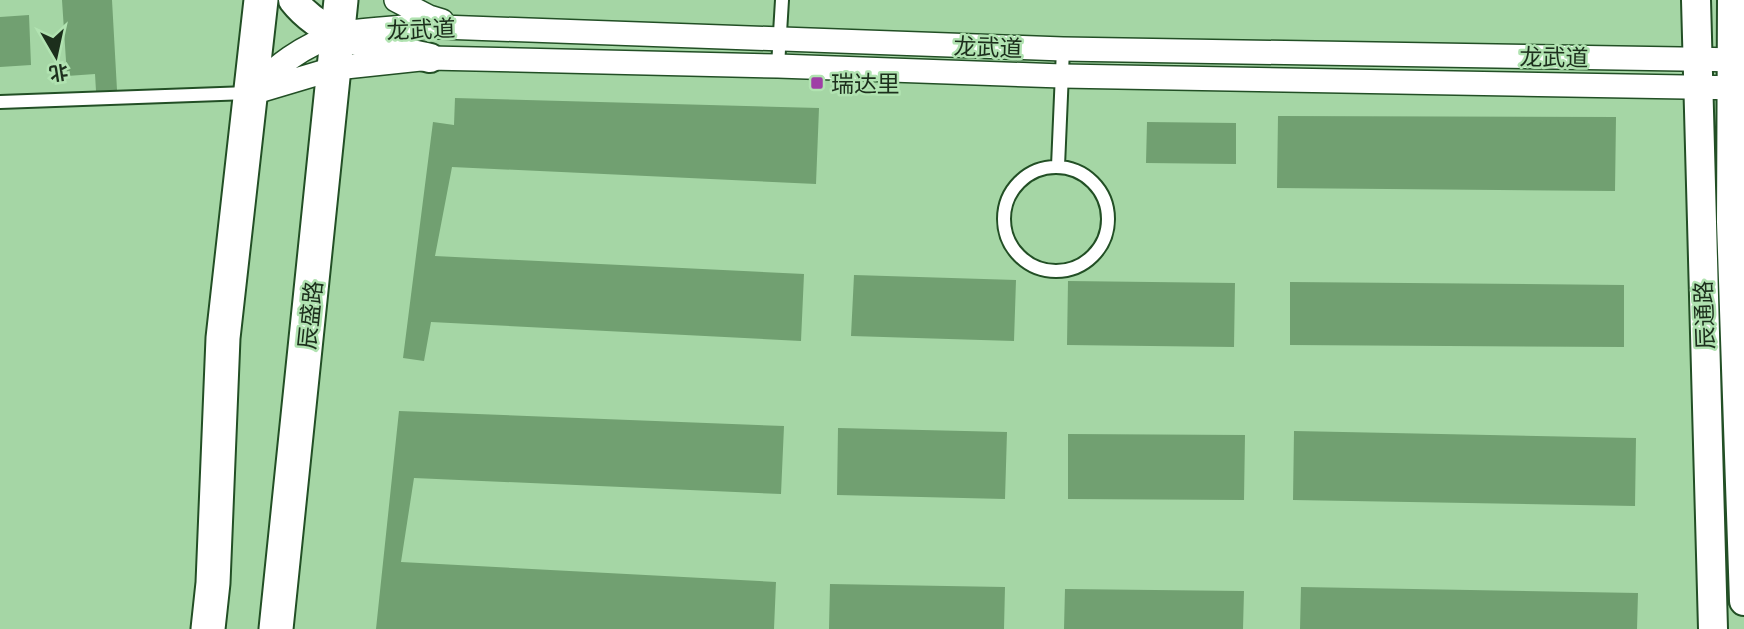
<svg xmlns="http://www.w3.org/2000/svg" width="1744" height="629" viewBox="0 0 1744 629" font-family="Quicksand,'Noto Sans SC',sans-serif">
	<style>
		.building { fill: #71a071 }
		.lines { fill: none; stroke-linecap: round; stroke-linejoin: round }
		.service-casing { stroke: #224f25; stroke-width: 16 }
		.minor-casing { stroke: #224f25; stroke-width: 26 }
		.tertiary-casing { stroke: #224f25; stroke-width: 32 }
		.secondary-casing { stroke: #224f25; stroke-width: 37 }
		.service { stroke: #fff; stroke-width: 12 }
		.minor { stroke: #fff; stroke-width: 23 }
		.tertiary { stroke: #fff; stroke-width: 28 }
		.secondary { stroke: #fff; stroke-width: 33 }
		.poi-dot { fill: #9f3fa6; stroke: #b1e3b1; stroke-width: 2.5 }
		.labels { text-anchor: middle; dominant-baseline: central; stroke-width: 5; stroke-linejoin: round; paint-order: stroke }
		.street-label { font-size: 23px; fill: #1c2f1c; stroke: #b1e3b1 }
		.poi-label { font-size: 23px; fill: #1c2f1c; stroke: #b1e3b1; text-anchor: start }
	</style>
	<rect width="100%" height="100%" fill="#a5d6a5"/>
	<path class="building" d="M 62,0 L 112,0 L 117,90 L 96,91 L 95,74 L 67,76 Z
		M 29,15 L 31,65 L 0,67 L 0,17 Z
		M 455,98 L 819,108 L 816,184 L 452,167 L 435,256 L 804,274 L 801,341 L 431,322 L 424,361 L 403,358 L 433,122 L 454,125 Z
		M 1278,116 L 1616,117 L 1615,191 L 1277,188 Z
		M 1147,122 L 1236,123 L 1236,164 L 1146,163 Z
		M 854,275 L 1016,280 L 1014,341 L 851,336 Z
		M 1068,281 L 1235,283 L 1234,347 L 1067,345 Z
		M 1290,282 L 1624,285 L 1624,347 L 1290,345 Z
		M 399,411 L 784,426 L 781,494 L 414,478 L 401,562 L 776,582 L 774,629 L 376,629 Z
		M 838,428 L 1007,432 L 1005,499 L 837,495 Z
		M 1294,431 L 1636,438 L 1635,506 L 1293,500 Z
		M 1068,434 L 1245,435 L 1244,500 L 1068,499 Z
		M 830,584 L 1005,587 L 1004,629 L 829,629 Z
		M 1301,587 L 1638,593 L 1637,629 L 1300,629 Z
		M 1065,589 L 1244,591 L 1243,629 L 1064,629 Z"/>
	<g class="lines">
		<g class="service-casing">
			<path id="service" d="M 778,66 L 782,0
				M 0,102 L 248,93
				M 1058,166 L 1063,49
				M1004 219a52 52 0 1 1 104 0a52 52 0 1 1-104 0Z"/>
		</g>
		<g class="minor-casing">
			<path id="minor" d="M 396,0 L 429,17 L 442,21
				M 252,93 C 272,68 305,44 337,35 C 357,29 391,29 414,26 L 1063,49 L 1744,60
				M 252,93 L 336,68 L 430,58 L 778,66 L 1062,76 L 1744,88"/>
		</g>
		<g class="tertiary-casing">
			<path id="tertiary" d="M 293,0 C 326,42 380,47 430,58
				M 1696,0 L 1713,629
				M 1732,0 L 1731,222 L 1744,601"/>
		</g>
		<g class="secondary-casing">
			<path id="secondary" d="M 208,629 L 213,583 L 223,338 L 261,0
				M 276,629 L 341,0"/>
		</g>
		<use href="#service" class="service"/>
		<use href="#minor" class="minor"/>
		<use href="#tertiary" class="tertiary"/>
		<use href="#secondary" class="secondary"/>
	</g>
	<rect class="poi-dot" x="810" y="76" width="14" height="14" rx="3.5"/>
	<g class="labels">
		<g class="street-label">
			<text transform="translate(421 29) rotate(-2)">龙武道</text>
			<text transform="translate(988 47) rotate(2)">龙武道</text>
			<text transform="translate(1554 57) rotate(1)">龙武道</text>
			<text transform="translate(310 315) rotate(-84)">辰盛路</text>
			<text transform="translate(1704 315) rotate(-92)">辰通路</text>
		</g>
		<g class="poi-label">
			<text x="831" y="83">瑞达里</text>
		</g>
	</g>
	<g transform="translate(56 56) rotate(171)" stroke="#b1e3b1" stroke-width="5" paint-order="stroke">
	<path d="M0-5L12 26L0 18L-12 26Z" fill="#1c2f1c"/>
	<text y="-10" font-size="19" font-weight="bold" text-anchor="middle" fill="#1c2f1c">北</text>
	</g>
</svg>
